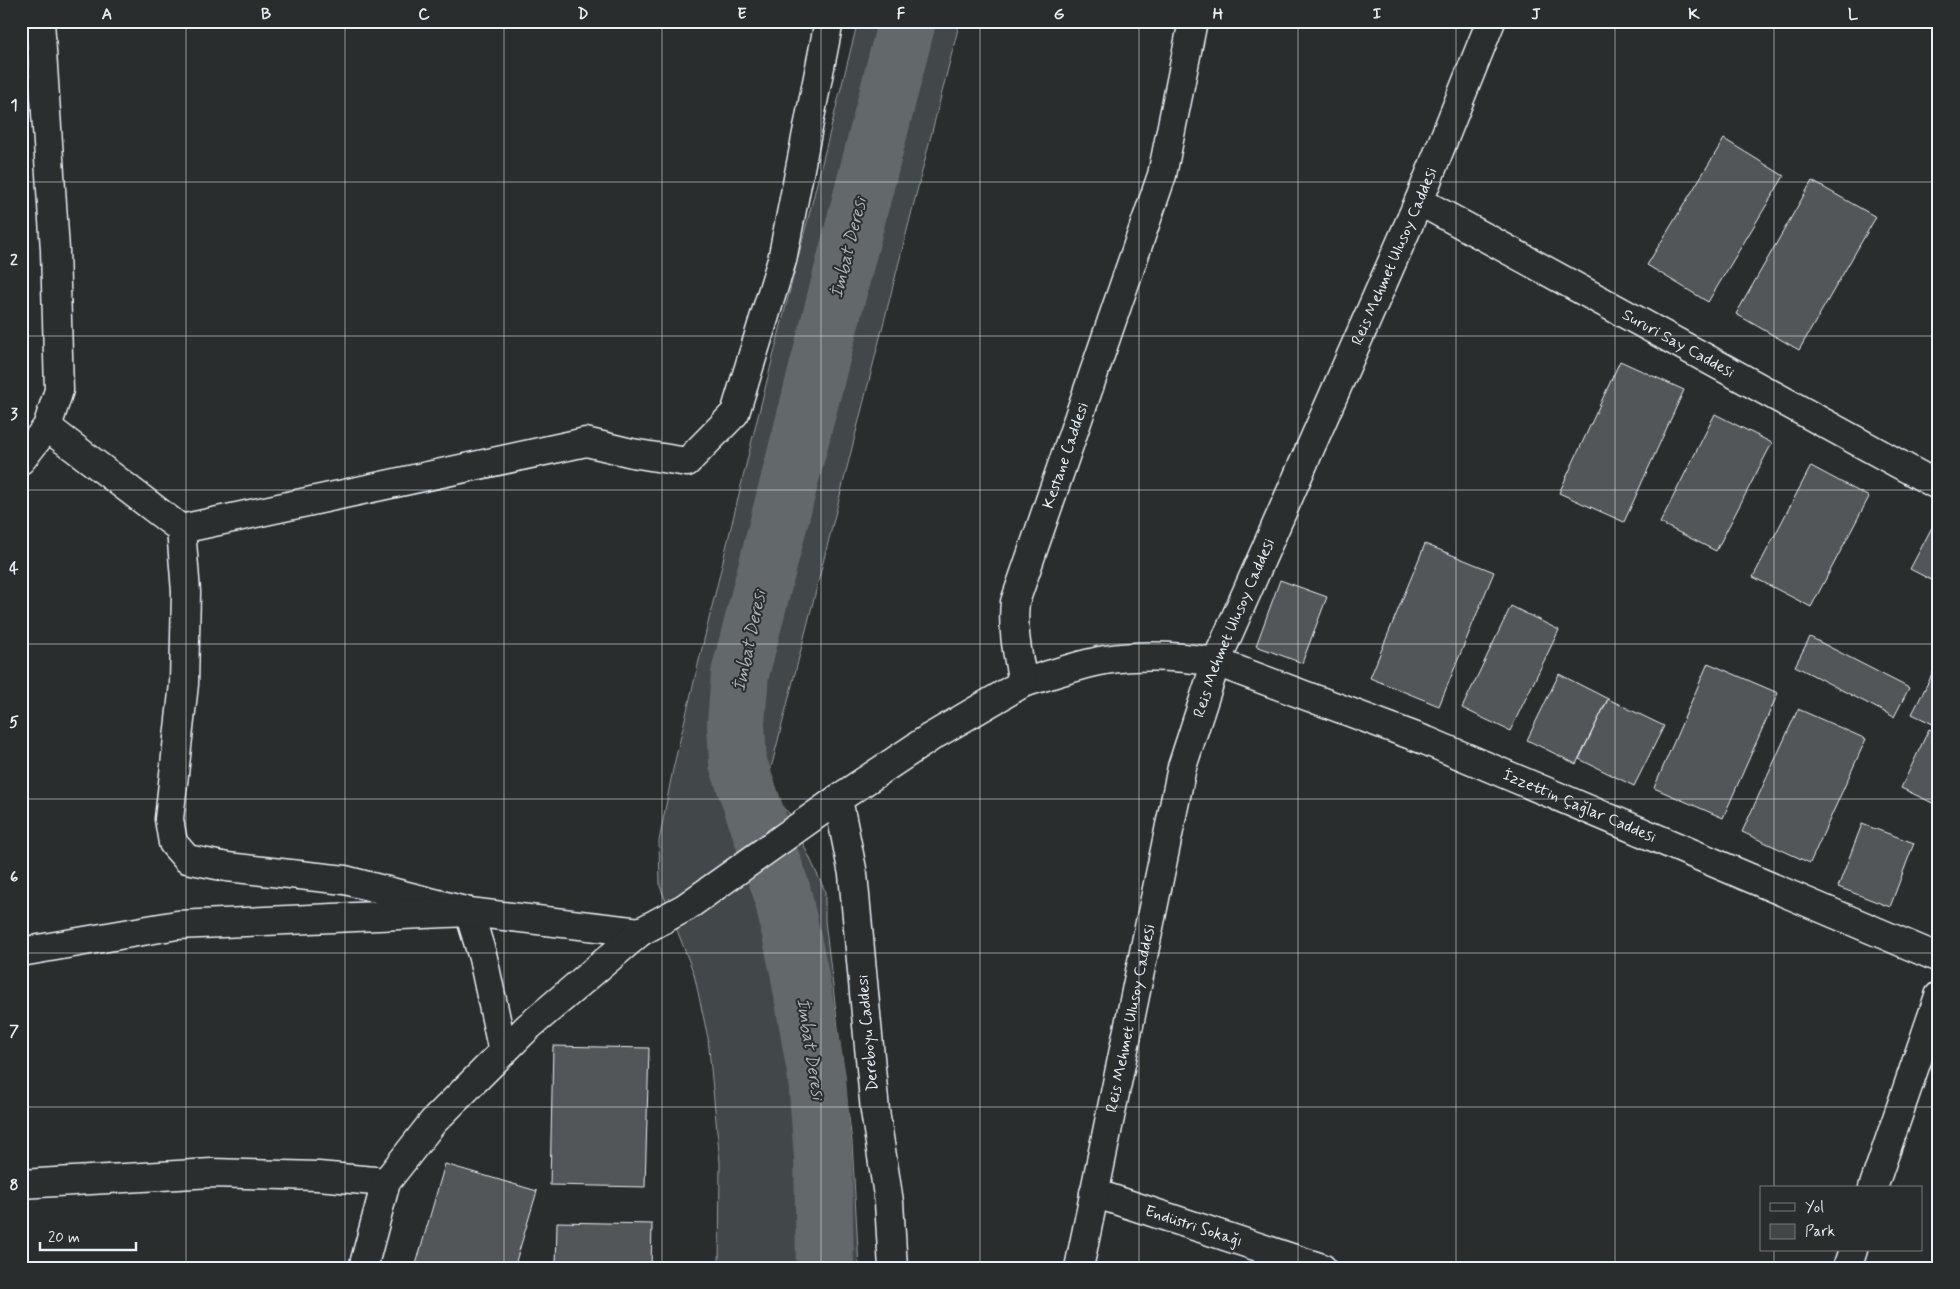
<svg xmlns="http://www.w3.org/2000/svg" width="1960" height="1289" viewBox="0 0 1960 1289" font-family="Mynerve,sans-serif">
	<style>
		.green { fill: #424648; stroke: #959ca0 }
		.lines { fill: none; stroke-linecap: round; stroke-linejoin: round }
		.river { stroke: #63686b; stroke-width: 58 }
		.building { fill: #535759; stroke: #e8f1f8 }
		.street-casing { stroke: #e8f1f8; stroke-width: 31 }
		.secondary-casing { stroke: #e8f1f8; stroke-width: 31 }
		.street { stroke: #2a2d2e; stroke-width: 28 }
		.secondary { stroke: #2a2d2e; stroke-width: 28 }
		.grid { fill: none; stroke: #e8f1f8; stroke-width: 1; stroke-opacity: 0.55 }
		.labels { text-anchor: middle; dominant-baseline: central; stroke-width: 4; stroke-linejoin: round; paint-order: stroke }
		.street-label { font-size: 16px; fill: #e8f1f8; stroke: #2a2d2e }
		.water-label { font-size: 18px; font-style: italic; fill: #acb3b9; stroke: #2a2d2e }
		.neatline { fill: none; stroke: #e8f1f8; stroke-width: 2 }
		.grid-label { font-size: 16px; text-anchor: middle; font-weight: bold; fill: #e8f1f8 }
	</style>
	<rect width="100%" height="100%" fill="#2a2d2e"/>
	<filter id="ink" filterUnits="userSpaceOnUse"><feTurbulence type="fractalNoise" baseFrequency=".02" numOctaves="2"/><feDisplacementMap in="SourceGraphic" scale="10" xChannelSelector="R" yChannelSelector="G"/><feConvolveMatrix kernelMatrix="1 2 1 2 8 2 1 2 1" color-interpolation-filters="sRGB"/></filter>
	<g filter="url(#ink)">
		<path class="green" d="M 858,21 L 960,21 L 765,792 L 789,813 L 825,891 L 825,921 L 852,1142 L 859,1268 L 719,1268 L 720,1162 L 708,1038 L 694,974 L 660,886 L 659,841 L 673,769 L 752,440 Z"/>
		<g class="lines">
			<path class="river" d="M 825,1268 L 823,1157 L 817,1078 L 799,971 L 782,892 L 738,763 L 736,723 L 740,674 L 907,21"/>
		</g>
		<path class="building" d="M 1724,139 L 1784,176 L 1708,302 L 1647,265 Z
			M 1812,181 L 1876,217 L 1799,350 L 1736,314 Z
			M 1620,361 L 1684,390 L 1624,522 L 1559,493 Z
			M 1715,414 L 1772,443 L 1716,551 L 1660,523 Z
			M 1811,466 L 1869,497 L 1811,607 L 1753,577 Z
			M 1939,514 L 1939,584 L 1910,569 Z
			M 1425,544 L 1494,572 L 1439,706 L 1370,678 Z
			M 1280,580 L 1327,597 L 1302,663 L 1256,646 Z
			M 1511,606 L 1559,630 L 1510,731 L 1462,708 Z
			M 1810,637 L 1909,688 L 1894,717 L 1795,666 Z
			M 1939,661 L 1939,727 L 1912,714 Z
			M 1708,663 L 1778,693 L 1723,818 L 1654,788 Z
			M 1559,674 L 1608,699 L 1576,764 L 1527,740 Z
			M 1608,699 L 1664,726 L 1634,786 L 1579,759 Z
			M 1798,709 L 1866,739 L 1810,863 L 1742,832 Z
			M 1929,729 L 1939,733 L 1939,806 L 1901,788 Z
			M 1862,824 L 1914,843 L 1890,907 L 1838,887 Z
			M 553,1046 L 649,1048 L 645,1187 L 550,1185 Z
			M 445,1164 L 537,1191 L 514,1268 L 415,1268 Z
			M 557,1222 L 652,1224 L 651,1268 L 556,1268 Z"/>
		<g class="lines">
			<g class="street-casing">
				<g id="street">
					<path d="M 47,427 L 181,529 L 186,592 L 184,684 L 169,819 L 173,843 L 187,859 L 227,867 L 345,880 L 469,912 L 483,958 L 503,1052"/>
					<path d="M 21,460 L 47,427 L 59,390 L 55,250 L 40,21"/>
					<path d="M 181,529 L 586,442 L 632,453 L 687,462 L 735,413 L 782,260 L 829,21"/>
					<path d="M 1023,683 C 1050,675 1077,665 1105,660 C 1143,654 1179,656 1216,662"/>
					<path d="M 21,952 L 177,925 L 469,912 L 640,932"/>
					<path d="M 21,1184 L 212,1173 L 318,1176 L 386,1182"/>
					<path id="s1" d="M 1094,1193 L 1322,1268"/>
					<path d="M 363,1268 L 386,1182 L 433,1122 L 528,1027 L 640,932 L 686,907 L 838,799"/>
				</g>
			</g>
			<g class="secondary-casing">
				<g id="secondary">
					<path id="s2" d="M 1419,201 L 1939,486"/>
					<path id="s3" d="M 1216,662 L 1427,741 L 1939,958"/>
					<path d="M 1873,1188 L 1939,996"/>
					<path id="s4" d="M 893,1268 L 889,1202 L 875,1111 L 853,874 L 838,799 L 931,737 L 1023,683 C 1018,656 1012,630 1015,602 L 1162,175 L 1193,21"/>
					<path id="s5" d="M 1079,1268 L 1182,767 L 1216,662 L 1419,201 L 1491,21"/>
					<path d="M 1847,1268 L 1853,1250"/>
				</g>
			</g>
			<use href="#street" class="street"/>
			<use href="#secondary" class="secondary"/>
		</g>
	</g>
	<path class="grid" d="M 186,21 L 186,1268M 345,21 L 345,1268M 504,21 L 504,1268M 662,21 L 662,1268M 821,21 L 821,1268M 980,21 L 980,1268M 1139,21 L 1139,1268M 1298,21 L 1298,1268M 1456,21 L 1456,1268M 1615,21 L 1615,1268M 1774,21 L 1774,1188M 21,182 L 1939,182M 21,336 L 1939,336M 21,490 L 1939,490M 21,644 L 1939,644M 21,799 L 1939,799M 21,953 L 1939,953M 21,1107 L 1939,1107M 1774,1250 L 1774,1268"/>
	<g class="labels">
		<g class="street-label">
			<text stroke="none"><textPath href="#s5" startOffset="1065">Reis Mehmet Ulusoy Caddesi</textPath></text>
			<text stroke="none"><textPath href="#s2" startOffset="296">Sururi Say Caddesi</textPath></text>
			<text stroke="none"><textPath href="#s4" startOffset="928">Kestane Caddesi</textPath></text>
			<text stroke="none"><textPath href="#s5" startOffset="660">Reis Mehmet Ulusoy Caddesi</textPath></text>
			<text stroke="none"><textPath href="#s3" startOffset="391">İzzettin Çağlar Caddesi</textPath></text>
			<text stroke="none"><textPath href="#s5" startOffset="255">Reis Mehmet Ulusoy Caddesi</textPath></text>
			<text transform="translate(868 1033) rotate(-95)">Dereboyu Caddesi</text>
			<text stroke="none"><textPath href="#s1" startOffset="105">Endüstri Sokağı</textPath></text>
		</g>
		<g class="water-label">
			<text transform="translate(849 248) rotate(-76)">İmbat Deresi</text>
			<text transform="translate(750 641) rotate(-78)">İmbat Deresi</text>
			<text transform="translate(810 1049) rotate(81)">İmbat Deresi</text>
		</g>
	</g>
	<rect width="1960" height="1289" fill="none" stroke="#2a2d2e" stroke-width="55"/>
	<rect x="1760" y="1186" width="162" height="65" fill="#2a2d2e" stroke="#767b7f"/>
	<rect x="1770" y="1203" width="25" height="8" fill="#2a2d2e" stroke="#767b7f"/>
	<text x="1805" y="1212" font-size="15" fill="#e8f1f8">Yol</text>
	<rect x="1770" y="1224" width="25" height="15" fill="#424648" stroke="#767b7f"/>
	<text x="1805" y="1236" font-size="15" fill="#e8f1f8">Park</text>
	<path d="M40 1242v8h96v-8" fill="none" stroke="#e8f1f8" stroke-width="2.5"/>
	<text x="48" y="1242" font-size="15" fill="#e8f1f8" stroke="#2a2d2e" stroke-width="4" paint-order="stroke">20 m</text>
	<rect x="28" y="28" width="1904" height="1234" class="neatline"/>
	<g class="grid-label">
		<text x="107" y="19">A</text>
		<text x="266" y="19">B</text>
		<text x="424" y="19">C</text>
		<text x="583" y="19">D</text>
		<text x="742" y="19">E</text>
		<text x="901" y="19">F</text>
		<text x="1059" y="19">G</text>
		<text x="1218" y="19">H</text>
		<text x="1377" y="19">I</text>
		<text x="1536" y="19">J</text>
		<text x="1694" y="19">K</text>
		<text x="1853" y="19">L</text>
		<text x="14" y="110">1</text>
		<text x="14" y="265">2</text>
		<text x="14" y="419">3</text>
		<text x="14" y="573">4</text>
		<text x="14" y="727">5</text>
		<text x="14" y="882">6</text>
		<text x="14" y="1036">7</text>
		<text x="14" y="1190">8</text>
	</g>
</svg>
